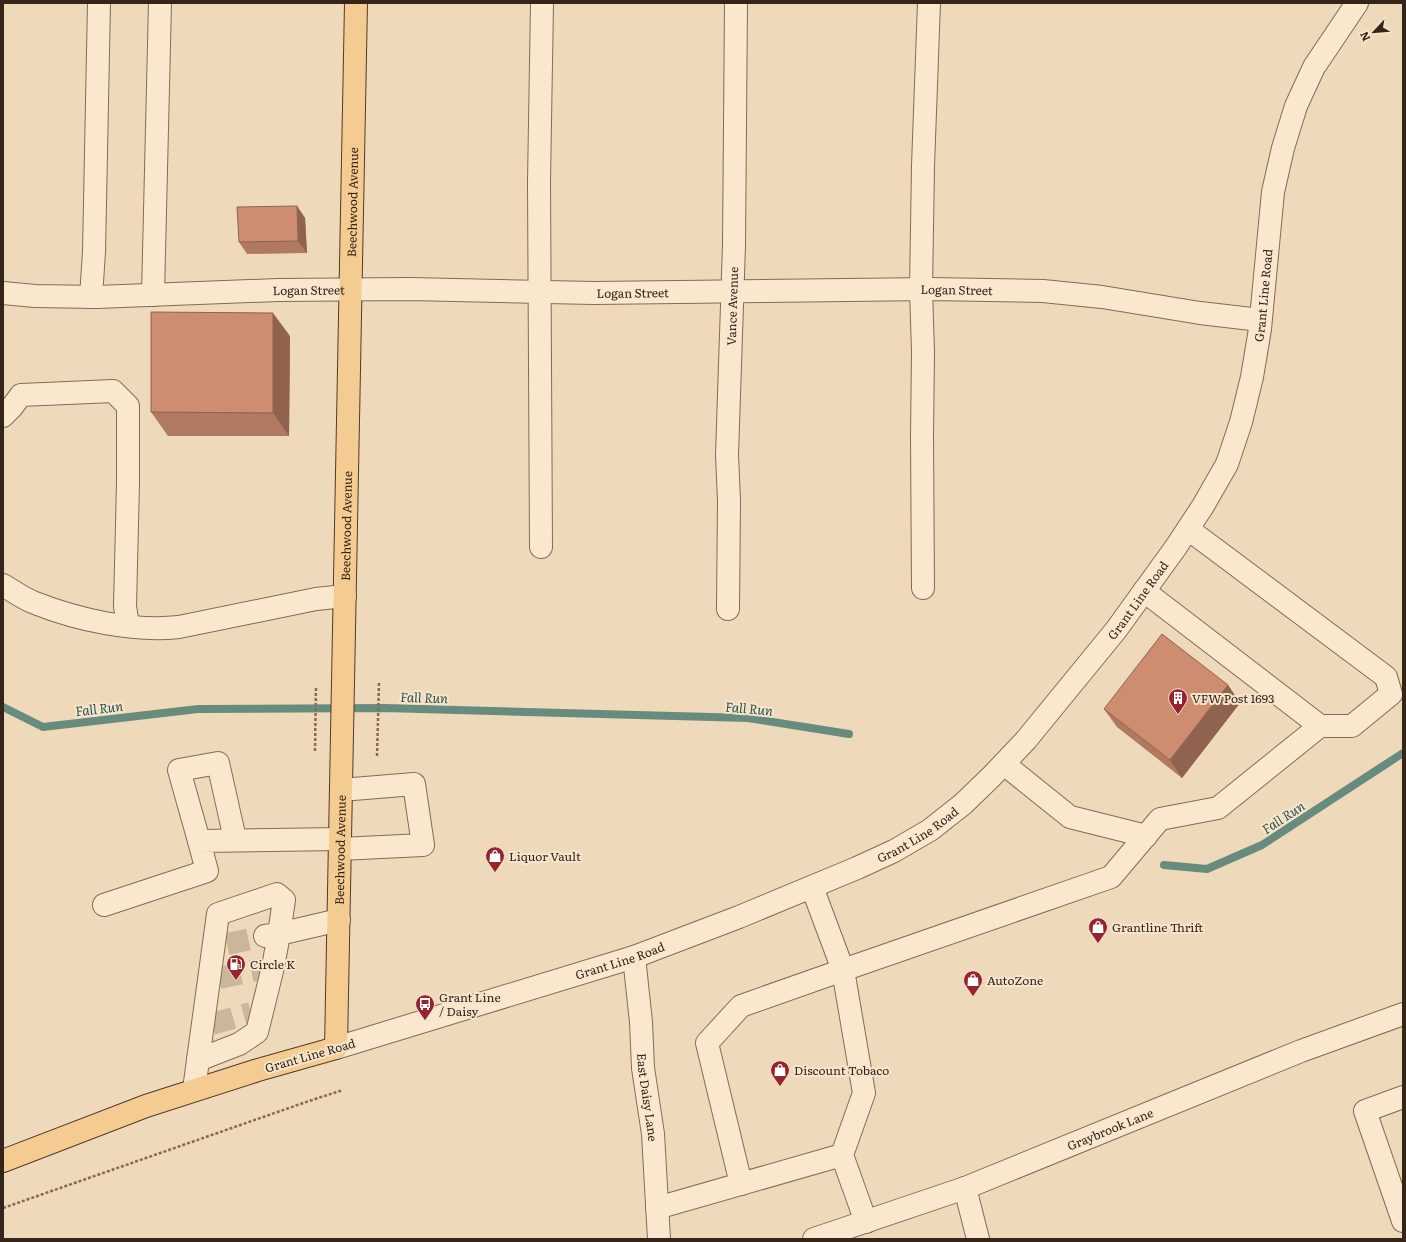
<svg xmlns="http://www.w3.org/2000/svg" width="1406" height="1242" viewBox="0 0 1406 1242" font-family="Literata,serif">
	<style>
		.lines { fill: none; stroke-linecap: round; stroke-linejoin: round }
		.stream { stroke: #678c7f; stroke-width: 8 }
		.minor-tunnel { stroke: #c9b69b; stroke-width: 22; stroke-dasharray: 22 11; stroke-linecap: butt }
		.minor-casing { stroke: #856a55; stroke-width: 24 }
		.major-casing { stroke: #53392a; stroke-width: 24 }
		.path { stroke: #856a55; stroke-width: 2.5; stroke-dasharray: 3 2; stroke-linecap: butt }
		.minor { stroke: #f9e8ce; stroke-width: 22 }
		.major { stroke: #f4cb90; stroke-width: 22 }
		.wall { fill: #b17960 }
		.shaded-wall { fill: #90634e }
		.building { fill: #ce8d70; stroke: #90634e }
		.labels { text-anchor: middle; dominant-baseline: central; stroke-width: 4; stroke-linejoin: round; paint-order: stroke }
		.street-label { font-size: 12px; fill: #34241a; stroke: #f6e5cb }
		.poi-label { font-size: 12px; fill: #34241a; stroke: #f6e5cb; text-anchor: start }
		.water-label { font-size: 13px; font-style: italic; fill: #29544d; stroke: #f6e5cb }
	</style>
	<rect width="100%" height="100%" fill="#eedabb"/>
	<g class="lines">
		<path class="stream" d="M 3,707 L 43,727 L 198,709 L 385,708 L 748,718 L 849,734
			M 1164,865 L 1207,869 L 1262,845 L 1403,753"/>
		<path class="minor-tunnel" d="M 227,944 L 265,936
			M 219,978 L 261,969
			M 212,1024 L 251,1013"/>
		<g class="minor-casing">
			<g id="minor">
				<path id="s1" d="M 3,293 L 35,296 L 97,297 L 278,290 L 410,289 L 594,293 L 931,289 L 1043,291 L 1102,297 L 1200,313 L 1260,320"/>
				<path d="M 153,295 L 160,3"/>
				<path d="M 91,297 L 94,252 L 99,3"/>
				<path d="M 3,416 L 12,407 L 21,395 L 113,391 L 128,406 L 128,483 L 125,606 L 128,626"/>
				<path d="M 1188,529 L 1386,677 L 1391,694 L 1352,726 L 1320,726"/>
				<path d="M 541,547 L 539,182 L 542,3"/>
				<path d="M 3,585 C 13,591 24,599 35,603 C 78,620 133,632 179,627 L 316,599 L 345,596"/>
				<path d="M 923,588 L 922,436 L 923,352 L 921,289 L 923,166 L 929,3"/>
				<path id="s2" d="M 728,609 L 729,501 L 727,455 L 734,245 L 736,3"/>
				<path d="M 1004,764 L 1070,817 L 1146,836"/>
				<path d="M 199,841 L 179,770 L 218,763 L 235,839"/>
				<path d="M 340,849 L 423,845 L 414,784 L 341,790"/>
				<path d="M 812,887 L 843,970 L 864,1093 L 842,1155"/>
				<path d="M 104,905 L 207,871 L 199,841 L 340,839"/>
				<path id="s3" d="M 634,957 L 641,1022 L 643,1068 L 653,1134 L 659,1239"/>
				<path id="s4" d="M 336,1048 L 634,957 L 739,917 L 857,868 L 894,851 L 930,830 L 963,804 L 992,776 L 1026,740 L 1116,630 L 1176,547 L 1203,506 L 1227,464 L 1241,422 L 1252,377 L 1260,329 L 1273,192 L 1283,148 L 1296,106 L 1314,67 L 1357,3"/>
				<path d="M 198,1060 L 218,914 L 277,894 L 284,900 L 279,934 L 265,936"/>
				<path d="M 194,1090 L 198,1060 L 239,1044 L 257,1032 L 273,967 L 279,934 L 339,920"/>
				<path d="M 1403,1097 L 1365,1111 L 1403,1221"/>
				<path d="M 741,1184 L 707,1043 L 741,1006 L 843,970 L 1111,877 L 1160,819 L 1218,808 L 1320,726 L 1144,591"/>
				<path d="M 965,1188 L 978,1239"/>
				<path d="M 657,1208 L 842,1155 L 866,1222"/>
				<path id="s5" d="M 814,1239 L 965,1188 L 1301,1051 L 1403,1014"/>
			</g>
		</g>
		<g class="major-casing">
			<g id="major">
				<path id="s6" d="M 3,1161 L 146,1106 L 258,1070 L 336,1048 L 356,3"/>
			</g>
		</g>
		<path class="path" d="M 315,751 L 316,686
			M 377,756 L 379,683
			M 3,1208 L 309,1101 L 343,1090"/>
		<use href="#minor" class="minor"/>
		<use href="#major" class="major"/>
	</g>
	<path class="wall" d="M 297,206 L 305,218 L 307,253 L 247,254 L 239,242 Z
		M 290,336 L 289,436 L 168,436 L 151,412 Z
		M 1228,685 L 1240,703 L 1182,778 L 1117,727 L 1104,709 Z"/>
	<path class="shaded-wall" d="M 297,206 L 305,218 L 307,253 L 298,241 Z
		M 273,313 L 290,336 L 289,436 L 273,413 Z
		M 1228,685 L 1240,703 L 1182,778 L 1170,760 Z"/>
	<path class="building" d="M 297,206 L 298,241 L 239,242 L 237,207 Z
		M 151,312 L 273,313 L 273,413 L 151,412 Z
		M 1162,634 L 1228,685 L 1170,760 L 1104,709 Z"/>
	<defs>
		<g id="building-pin" transform="scale(1)"><path d="M0 17L-7.5 6A9.5 9.5 0 1 1 7.5 6Z" fill="#962430" stroke="#f6e5cb"/><path d="M-4-6H4V6H1V3H-1V6H-4ZM-2.5-4.3h1.7v1.8h-1.7ZM.8-4.3h1.7v1.8H.8ZM-2.5-1h1.7V.8h-1.7ZM.8-1h1.7V.8H.8Z" fill="#fff"/></g>
		<g id="shop-pin" transform="scale(1)"><path d="M0 17L-7.5 6A9.5 9.5 0 1 1 7.5 6Z" fill="#962430" stroke="#f6e5cb"/><path d="M-5-2.5h2.3a2.7 3.5 0 0 1 5.4 0H5L5.5 6h-11ZM-1.5-2.5h3a1.5 2.3 0 0 0-3 0Z" fill="#fff"/></g>
		<g id="fuel-pin" transform="scale(1)"><path d="M0 17L-7.5 6A9.5 9.5 0 1 1 7.5 6Z" fill="#962430" stroke="#f6e5cb"/><path d="M-5.5-6h7V0h2V4h1.3V-2.5L3-4.5l.8-.8L6-3V5H2.5V1h-1V6h-7ZM-4.2-4.7v3.2H.2V-4.7Z" fill="#fff"/></g>
		<g id="bus-pin" transform="scale(1)"><path d="M0 17L-7.5 6A9.5 9.5 0 1 1 7.5 6Z" fill="#962430" stroke="#f6e5cb"/><path d="M-5-6H5V4H4V6H2V4H-2V6H-4V4H-5ZM-3.5-4V0h7V-4ZM-3.5 1.2v1.5H-2V1.2ZM2 1.2v1.5H3.5V1.2Z" fill="#fff"/></g>
	</defs>
	<g fill-rule="evenodd">
		<use href="#building-pin" x="1178" y="698"/>
		<use href="#shop-pin" x="495" y="856"/>
		<use href="#shop-pin" x="1098" y="927"/>
		<use href="#fuel-pin" x="236" y="964"/>
		<use href="#shop-pin" x="973" y="980"/>
		<use href="#bus-pin" x="425" y="1004"/>
		<use href="#shop-pin" x="780" y="1070"/>
	</g>
	<g class="labels">
		<g class="street-label">
			<text stroke="none"><textPath href="#s6" startOffset="1198">Beechwood Avenue</textPath></text>
			<text stroke="none"><textPath href="#s1" startOffset="306">Logan Street</textPath></text>
			<text stroke="none"><textPath href="#s1" startOffset="954">Logan Street</textPath></text>
			<text stroke="none"><textPath href="#s1" startOffset="630">Logan Street</textPath></text>
			<text stroke="none"><textPath href="#s4" startOffset="1281">Grant Line Road</textPath></text>
			<text stroke="none"><textPath href="#s2" startOffset="303">Vance Avenue</textPath></text>
			<text stroke="none"><textPath href="#s6" startOffset="874">Beechwood Avenue</textPath></text>
			<text stroke="none"><textPath href="#s4" startOffset="945">Grant Line Road</textPath></text>
			<text stroke="none"><textPath href="#s4" startOffset="621">Grant Line Road</textPath></text>
			<text stroke="none"><textPath href="#s6" startOffset="550">Beechwood Avenue</textPath></text>
			<text stroke="none"><textPath href="#s4" startOffset="297">Grant Line Road</textPath></text>
			<text transform="translate(310 1055) rotate(-16)">Grant Line Road</text>
			<text stroke="none"><textPath href="#s3" startOffset="141">East Daisy Lane</textPath></text>
			<text stroke="none"><textPath href="#s5" startOffset="316">Graybrook Lane</textPath></text>
		</g>
		<g class="poi-label">
			<text x="1192" y="698">VFW Post 1693</text>
			<text x="509" y="856">Liquor Vault</text>
			<text x="1112" y="927">Grantline Thrift</text>
			<text x="250" y="964">Circle K</text>
			<text x="987" y="980">AutoZone</text>
			<text x="439" y="997">Grant Line<tspan x="439" dy="14">/ Daisy</tspan></text>
			<text x="794" y="1070">Discount Tobaco</text>
		</g>
		<g class="water-label">
			<text transform="translate(424 697) rotate(2)">Fall Run</text>
			<text transform="translate(99 708) rotate(-7)">Fall Run</text>
			<text transform="translate(749 708) rotate(5)">Fall Run</text>
			<text transform="translate(1283 817) rotate(-33)">Fall Run</text>
		</g>
	</g>
	<rect width="1406" height="1242" fill="none" stroke="#34241a" stroke-width="8"/>
	<g transform="translate(1374 32) rotate(244)" stroke="#f6e5cb" stroke-width="3" paint-order="stroke">
	<path d="M0-3L7 15L0 10L-7 15Z" fill="#34241a"/>
	<text y="-6" font-size="11" font-weight="bold" text-anchor="middle" fill="#34241a">N</text>
	</g>
</svg>
